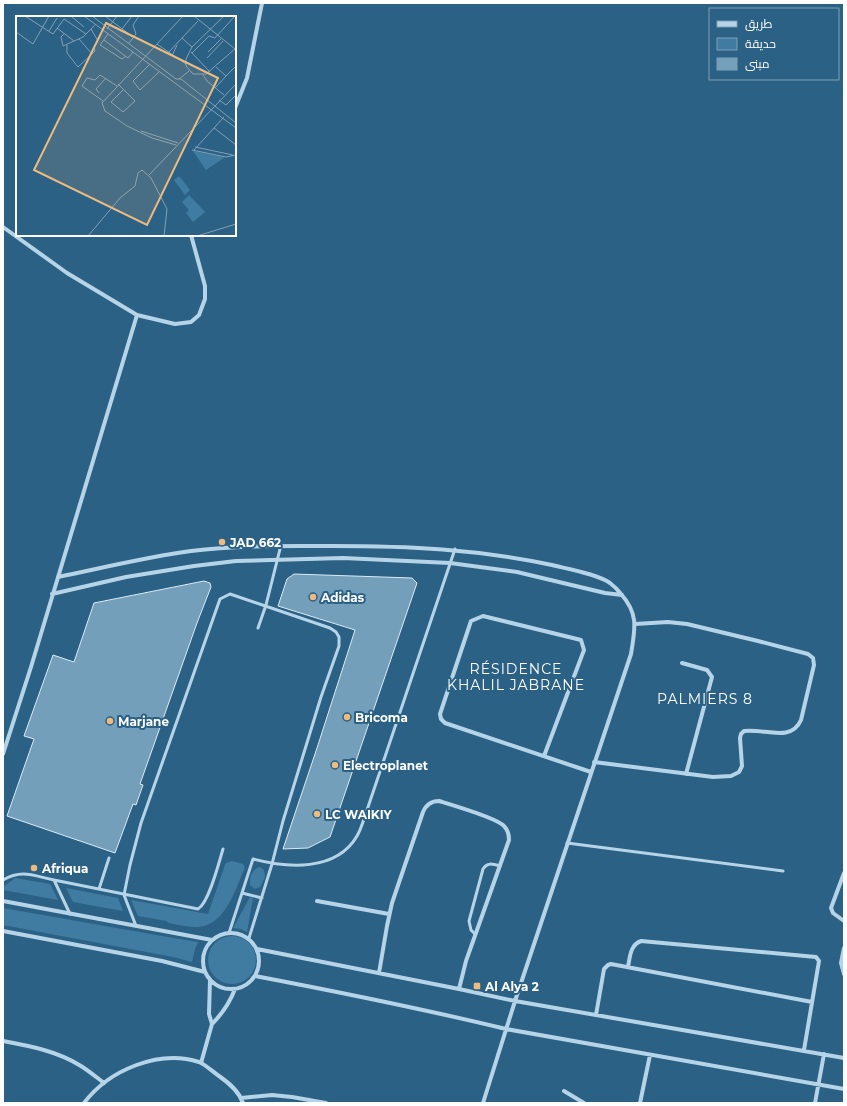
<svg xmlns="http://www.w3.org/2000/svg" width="847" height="1106" viewBox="0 0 847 1106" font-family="Montserrat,Cairo,sans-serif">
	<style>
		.green { fill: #407ca1 }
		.building { fill: #739fbb; stroke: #daebf6 }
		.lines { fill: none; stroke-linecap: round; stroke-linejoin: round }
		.lane { stroke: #b6d4e7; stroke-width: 3 }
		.street { stroke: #b6d4e7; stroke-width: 4 }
		.poi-dot { fill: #edbb7f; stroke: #2b6185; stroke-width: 1.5 }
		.labels { text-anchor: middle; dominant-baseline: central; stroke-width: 4; stroke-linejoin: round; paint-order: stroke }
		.poi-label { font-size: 12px; font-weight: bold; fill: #fff; stroke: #2b6185; text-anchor: start }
		.quarter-label { font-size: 14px; letter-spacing: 1px; fill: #fff; stroke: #2b6185 }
		.inset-road { fill: none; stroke: #80a0b6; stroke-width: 1 }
		.view { fill: #edbb7f; fill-opacity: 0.15; stroke: #edbb7f; stroke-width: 2 }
		.inset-edge { fill: none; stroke: #fff; stroke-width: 2 }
	</style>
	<rect width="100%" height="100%" fill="#2b6185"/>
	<path class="green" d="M 232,861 L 243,864 L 245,867 C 236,888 225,927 197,927 C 188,927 178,925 169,923 L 166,921 L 138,916 L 131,900 L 208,914 L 225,865 L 226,863 Z
		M 260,867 L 264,870 L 265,877 L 260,887 L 255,889 L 250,885 C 249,877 252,869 260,867 Z
		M 15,878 L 50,884 L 58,900 L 3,890 L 3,887 Z
		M 66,888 L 118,898 L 123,911 L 73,902 Z
		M 250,897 L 253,898 L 247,932 L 241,929 L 233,928 Z
		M 3,908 L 179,939 L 198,942 L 195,949 L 192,962 L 173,957 L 3,925 Z
		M208 960a24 24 0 1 1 48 0a24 24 0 1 1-48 0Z"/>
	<path class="building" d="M 294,574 L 412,578 L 417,583 L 330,837 L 308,848 L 283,849 L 317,748 L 355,630 L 278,606 L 287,579 Z
		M 204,581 L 210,583 L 211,587 L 197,623 L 140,784 L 143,785 L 136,805 L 133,804 L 115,853 L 7,816 L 34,739 L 24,736 L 53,655 L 74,662 L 94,603 Z"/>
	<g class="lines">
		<path class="lane" d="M 258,628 L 266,605 L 281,545
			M 567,843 L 783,871
			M 3,880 C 22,869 34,876 54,880 L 70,914
			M 54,880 L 198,909 C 209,903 219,862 223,849
			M 99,889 L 109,858
			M 242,893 L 262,898
			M 136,926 L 124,895 L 130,865 L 141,823 L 220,599 L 230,594 L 330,628 L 336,632 L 339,637 L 339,646 L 321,697 L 283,821 L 272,864 L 249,938
			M 229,933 L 253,859 C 287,868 336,872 357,836 C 360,831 362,825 364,819 L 455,549
			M 475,934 L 471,930 L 469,921 L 483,869 C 487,862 493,864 500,866"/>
		<path class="street" d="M 235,108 L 247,78 L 262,3
			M 3,227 L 67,273 L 137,315 L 175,324 L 191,322 L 199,315 L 205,299 L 205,286 L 191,235
			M 58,577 C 102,568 146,557 191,551 C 238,545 284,546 332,546 C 408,546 477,549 552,565 C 568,569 597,574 610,583 C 614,586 618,590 621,594 C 639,614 635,629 631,654 L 515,1001 L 483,1103
			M 52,594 L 126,577 L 194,566 L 236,561 L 343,558 L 450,563 L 517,572 L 605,593 L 622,595
			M 682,663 L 707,670 L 712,677 L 686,774
			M 3,754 L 31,667 L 137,315
			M 544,756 L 584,650 L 581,640 L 483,616 L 471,621 L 440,714 L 441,719 L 445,723 L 591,772
			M 594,762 L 713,777 L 731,776 L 739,772 L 742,766 L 740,738 L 741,734 L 744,731 C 764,728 791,743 801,720 L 814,665 L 813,658 L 808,654 L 758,641 L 687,624 L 668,622 L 635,624
			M 844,873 L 831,908 L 833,913 L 844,921
			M 3,901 L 212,940
			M 317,901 L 389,914
			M 3,931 L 162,961 L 205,972
			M203 961a28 28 0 1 1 56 0a28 28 0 1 1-56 0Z
			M 844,948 L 841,963 L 844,974
			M 257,949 L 459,989 L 515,1001 L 844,1058
			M 628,967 C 630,957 630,945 641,941 L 816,957 L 819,961 L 804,1050
			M 379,973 L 387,926 L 392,903 L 423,812 C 426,805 431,801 439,801 C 452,805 497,818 504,826 C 508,830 509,835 509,840 L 466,961 L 459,989
			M 255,976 C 339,992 423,1009 506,1029 L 844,1089
			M 596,1015 L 604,969 L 608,965 L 611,964 L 812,1002
			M 212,1024 C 222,1014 230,1002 235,989
			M 3,1041 C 30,1046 57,1051 81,1066 C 89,1071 96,1077 104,1083
			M 201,1063 L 212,1024 L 209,1014 L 210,980
			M 564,1091 L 584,1103
			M 241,1098 L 272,1095 L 292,1097 L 326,1103
			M 84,1103 C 109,1070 159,1049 199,1062 C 206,1065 213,1072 219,1076 C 229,1083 239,1091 243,1103
			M 640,1103 L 650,1055
			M 815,1103 L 824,1054"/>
	</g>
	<g class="poi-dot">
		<circle cx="222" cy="542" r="4"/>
		<circle cx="313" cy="597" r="4"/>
		<circle cx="347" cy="717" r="4"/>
		<circle cx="110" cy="721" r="4"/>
		<circle cx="335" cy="765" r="4"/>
		<circle cx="317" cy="814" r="4"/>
		<circle cx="34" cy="868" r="4"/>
		<rect x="473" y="982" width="8" height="8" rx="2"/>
	</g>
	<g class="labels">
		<g class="poi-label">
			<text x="230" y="542">JAD 662</text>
			<text x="321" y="597">Adidas</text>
			<text x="355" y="717">Bricoma</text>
			<text x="118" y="721">Marjane</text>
			<text x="343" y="765">Electroplanet</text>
			<text x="325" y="814">LC WAIKIY</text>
			<text x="42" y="868">Afriqua</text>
			<text x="485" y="986">Al Alya 2</text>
		</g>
		<g class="quarter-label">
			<text x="516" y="669">RÉSIDENCE<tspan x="516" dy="16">KHALIL JABRANE</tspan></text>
			<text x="705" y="699">PALMIERS 8</text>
		</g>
	</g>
	<g transform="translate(16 16)">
		<rect width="220" height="220" fill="#2b6185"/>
		<path d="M 177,135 L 209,141 L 190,154 ZM 163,160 L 174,174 L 169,179 L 158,164 ZM 173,179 L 189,196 L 177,206 L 170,197 L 173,194 L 166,186 Z" fill="#407ca1"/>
		<path class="inset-road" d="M 9,0 L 37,18 L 48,3 L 70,18M 55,0 L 68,11M 68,0 L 220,112M 76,0 L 160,63M 89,0 L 117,21M 178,0 L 219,33M 208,0 L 176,31 L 170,43 L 170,50 L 177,58 L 190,58 L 220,32M 41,12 L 58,25M 91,13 L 101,0M 106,13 L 116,0M 33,15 L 41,2M 0,16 L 17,28 L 33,0M 48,18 L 45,21 L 47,30 L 67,21 L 80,8M 92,18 L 84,29 L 106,43 L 110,40M 63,23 L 76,38M 88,24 L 112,42 L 117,36M 113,27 L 120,18 L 117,9 L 123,0M 141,28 L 170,48M 51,29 L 51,37 L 62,51 L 79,35 L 78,31 L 82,25 L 75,13M 176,31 L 166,22 L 182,5M 175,36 L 194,56M 192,36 L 205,23M 152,37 L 166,22M 176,37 L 193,20 L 199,22 L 219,0M 156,40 L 161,29M 191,42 L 207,25M 134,48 L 117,65 L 124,74 L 143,56M 200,51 L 210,60 L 220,50M 187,59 L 191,65 L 208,79M 160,63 L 165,63 L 220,107M 163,63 L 173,55M 102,68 L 119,85 L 107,96 L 95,86 L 107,74M 199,72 L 210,60M 83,77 L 80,73 L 90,62M 203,84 L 210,89 L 220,79M 87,85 L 66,70 L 71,62 L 79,64 L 84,59 L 101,70M 198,112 L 220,129M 125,115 L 162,127M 160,129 L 136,122 L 111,110 L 89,95 L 86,87 L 167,0M 179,131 L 217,139M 176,134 L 210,141 L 220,139M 178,134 L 208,101M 133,159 L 220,68M 72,220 L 104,182 L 119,170 L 122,157 L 126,154 L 135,162 L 151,193 L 148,220M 181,220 L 220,208"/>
		<path class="view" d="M 90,7 L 202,62 L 131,209 L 18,154 Z"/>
		<rect width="220" height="220" class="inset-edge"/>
	</g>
	<rect width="847" height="1106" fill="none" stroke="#ffffff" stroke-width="8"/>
	<rect x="709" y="8" width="130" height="72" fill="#2b6185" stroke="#80a0b6"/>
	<rect x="717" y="21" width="20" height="6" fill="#b6d4e7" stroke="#80a0b6"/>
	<text x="745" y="28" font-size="12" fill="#ffffff">طريق</text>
	<rect x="717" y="38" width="20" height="12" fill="#407ca1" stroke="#80a0b6"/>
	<text x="745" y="48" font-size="12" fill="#ffffff">حديقة</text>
	<rect x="717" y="58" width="20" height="12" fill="#739fbb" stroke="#80a0b6"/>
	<text x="745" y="68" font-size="12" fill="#ffffff">مبنى</text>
</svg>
